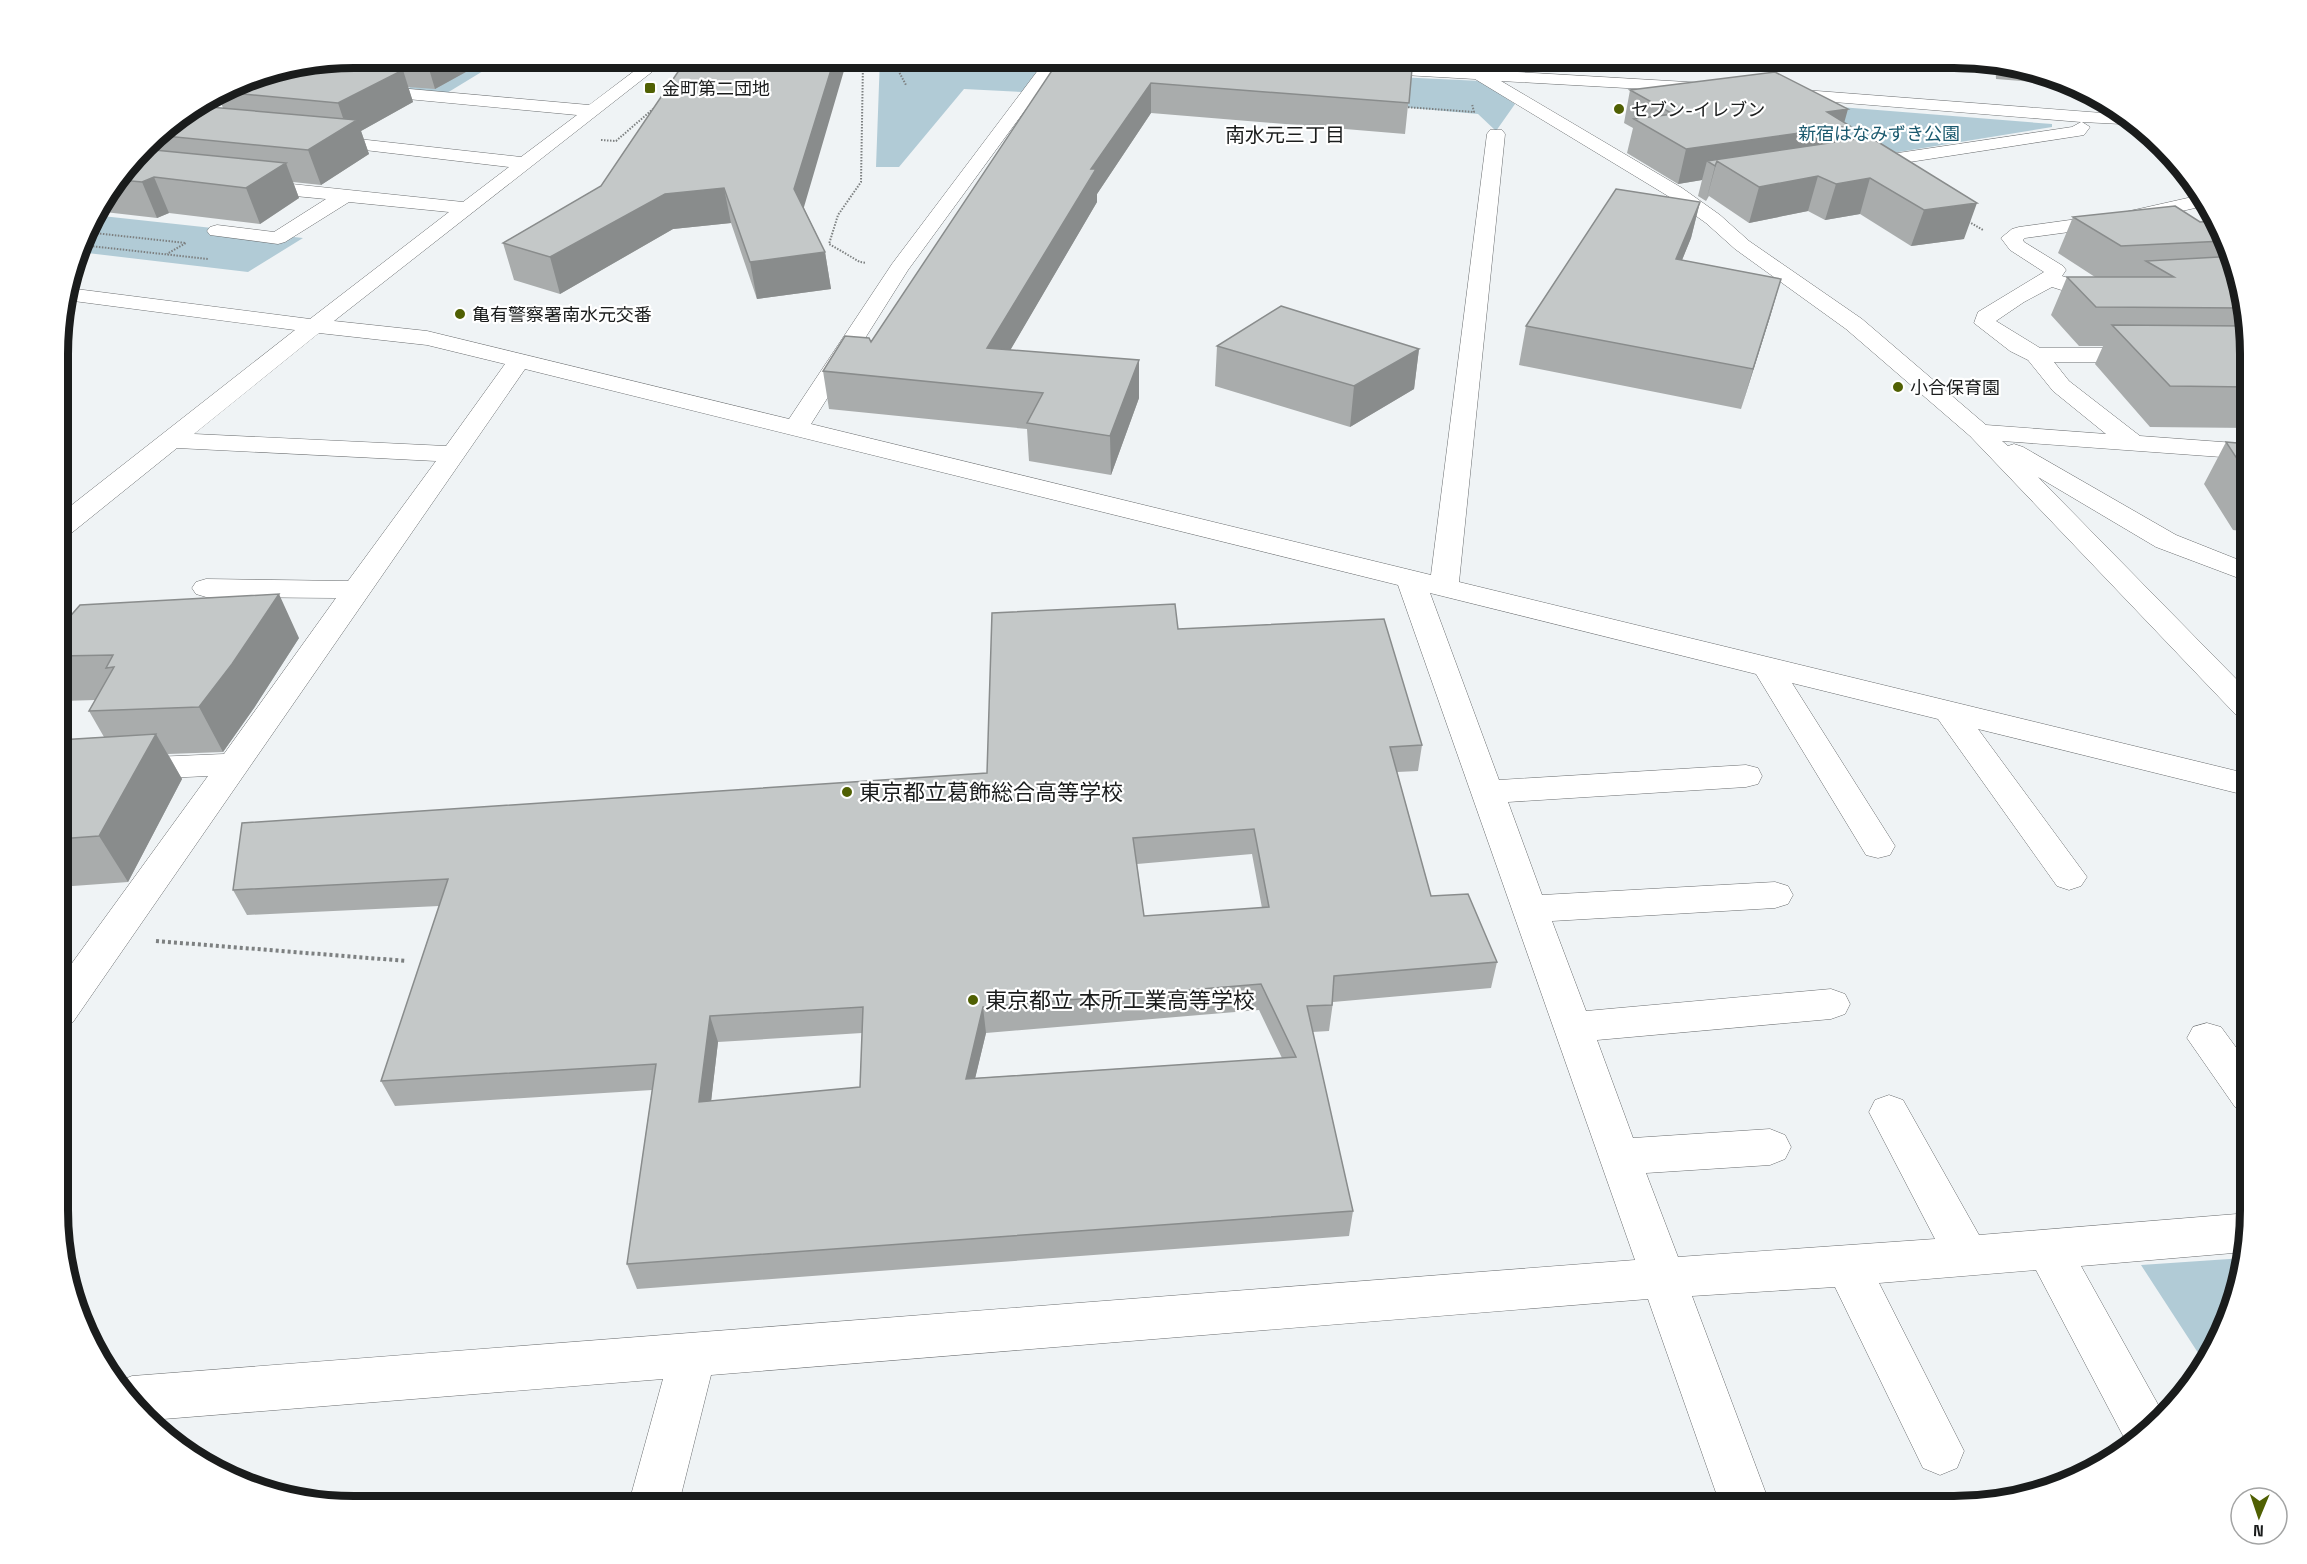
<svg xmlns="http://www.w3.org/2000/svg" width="2307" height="1564" viewBox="0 0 2307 1564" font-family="'Space Grotesk','Noto Sans JP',sans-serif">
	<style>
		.green { fill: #b1cbd6 }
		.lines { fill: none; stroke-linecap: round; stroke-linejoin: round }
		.minor-casing { stroke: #6a6d6f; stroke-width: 1 }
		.path-far2 { stroke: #7d8081; stroke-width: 2; stroke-dasharray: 1.5 1.5; stroke-linecap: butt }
		.path-far1 { stroke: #7d8081; stroke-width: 3; stroke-dasharray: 2 2; stroke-linecap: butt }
		.path { stroke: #7d8081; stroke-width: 4; stroke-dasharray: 3 3; stroke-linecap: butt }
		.minor { fill: #fff; fill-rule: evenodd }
		.wall { fill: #a9acac; fill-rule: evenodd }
		.shaded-wall { fill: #898c8c }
		.building { fill: #c4c8c8; stroke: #898c8c; stroke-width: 1.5; fill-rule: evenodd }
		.poi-dot { fill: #506003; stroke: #fff; stroke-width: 2 }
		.labels { text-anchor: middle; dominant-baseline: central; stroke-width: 4.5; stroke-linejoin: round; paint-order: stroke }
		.far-poi-label { font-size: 18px; fill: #1a1c1c; stroke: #fff; text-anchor: start }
		.far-park-label { font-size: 18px; fill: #1a596e; stroke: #fff }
		.far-neighbourhood-label { font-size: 20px; fill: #1a1c1c; stroke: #fff }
		.poi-label { font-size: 22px; fill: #1a1c1c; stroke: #fff; text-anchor: start }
		.rim { fill: none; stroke: #1a1c1c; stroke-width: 8 }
	</style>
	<rect width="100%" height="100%" fill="#eff3f5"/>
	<path class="green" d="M 880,57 L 965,57 L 1047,62 L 1023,92 L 964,89 L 899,167 L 876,167 Z
		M 447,65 L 488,68 L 442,96 L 402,92 Z
		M 1225,69 L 1481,81 L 1515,104 L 1496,131 L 1478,114 L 1302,98 Z
		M 1790,103 L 2052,124 L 2052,127 L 1874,156 Z
		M 93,215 L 303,238 L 248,272 L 79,252 L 88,222 Z
		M 2244,1258 L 2234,1306 L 2204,1362 L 2141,1265 Z"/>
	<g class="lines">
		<g class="minor-casing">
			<path id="minor" d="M 653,57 L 671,57 L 334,321 L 427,331 L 789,419 L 892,264 L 1048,57 L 1064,57 L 908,270 L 811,424 L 1431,575 L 1487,134 L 1490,130 L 1502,130 L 1505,134 L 1459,582 L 2249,774 L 2249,796 L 1978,729 L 2087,877 L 2081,886 L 2069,890 L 2057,886 L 1938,719 L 1792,683 L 1895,846 L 1890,855 L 1878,858 L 1866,855 L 1756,674 L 1430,593 L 1499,780 L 1746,765 L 1758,768 L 1762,776 L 1758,784 L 1746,787 L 1508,802 L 1542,895 L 1775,882 L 1788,886 L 1793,895 L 1788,904 L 1775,908 L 1552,921 L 1586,1011 L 1831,989 L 1845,994 L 1850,1004 L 1845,1014 L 1831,1019 L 1597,1040 L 1633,1138 L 1770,1129 L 1785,1135 L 1791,1147 L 1785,1159 L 1770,1165 L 1646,1173 L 1678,1257 L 1935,1239 L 1869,1112 L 1875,1100 L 1889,1095 L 1903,1100 L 1979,1235 L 2249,1213 L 2249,1230 L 2245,1252 L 2081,1266 L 2165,1417 L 2149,1434 L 2129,1447 L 2036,1270 L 1879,1283 L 1964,1451 L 1957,1468 L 1940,1475 L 1923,1468 L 1835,1287 L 1692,1296 L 1771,1507 L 1721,1507 L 1648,1299 L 711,1375 L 678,1507 L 628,1506 L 663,1379 L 151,1420 L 117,1382 L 132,1376 L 1635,1260 L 1398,585 L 525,369 L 73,1022 L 59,1026 L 59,981 L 208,776 L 59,783 L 59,761 L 224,754 L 336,598 L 206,597 L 196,594 L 192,588 L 196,582 L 206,579 L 348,581 L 436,461 L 177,448 L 69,535 L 59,537 L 59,515 L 295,330 L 66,300 L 64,300 L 68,288 L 310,319 L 449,212 L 349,202 L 285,242 L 278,244 L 210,235 L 207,231 L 210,227 L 217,225 L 274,232 L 326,199 L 253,192 L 246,190 L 244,186 L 246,182 L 253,180 L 463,202 L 509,167 L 322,145 L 316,144 L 313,140 L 316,136 L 322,135 L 521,157 L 577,115 L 365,95 L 359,94 L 357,90 L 359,86 L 365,85 L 589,105 ZM 319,333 L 427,345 L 505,364 L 446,446 L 194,434 Z
				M 1442,57 L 1462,57 L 1483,70 L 1721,84 L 1723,88 L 1721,92 L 1715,93 L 1501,81 L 1682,188 L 1720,215 L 1749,241 L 1862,319 L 1986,425 L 2106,434 L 2053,391 L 2028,360 L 2010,351 L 1974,323 L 1978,312 L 2044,272 L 2010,250 L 2001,238 L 2012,229 L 2019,227 L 2121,213 L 2201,195 L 2208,205 L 2121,225 L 2025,238 L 2023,240 L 2024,242 L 2063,266 L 2066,270 L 2062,276 L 2092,286 L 2114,287 L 2117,292 L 2114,297 L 2090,299 L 2052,287 L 2024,302 L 1996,321 L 2040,348 L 2143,348 L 2151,350 L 2154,355 L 2151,360 L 2143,362 L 2054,362 L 2069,381 L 2140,436 L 2249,444 L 2249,459 L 2002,441 L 2008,446 L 2014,444 L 2023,447 L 2176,535 L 2249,564 L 2249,582 L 2156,547 L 2038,477 L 2249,692 L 2249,720 L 2238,717 L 1970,436 L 1846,329 L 1735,249 L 1706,223 L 1668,196 L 1475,79 L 1368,73 L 1360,68 L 1368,63 L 1457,68 Z
				M 1778,88 L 2128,115 L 2141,125 L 2082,122 L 2090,127 L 2084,135 L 2078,136 L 1858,170 L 1851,168 L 1849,164 L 1851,160 L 2072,127 L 2081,122 L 1772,97 L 1770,93 Z
				M 2207,1023 L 2221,1027 L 2249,1065 L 2249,1111 L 2235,1107 L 2187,1038 L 2193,1027 Z"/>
		</g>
		<path class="path-far2" d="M 851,57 L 863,62 L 861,182 L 838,215 L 829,244 L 860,262 L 866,263
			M 891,57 L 906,85
			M 1788,58 L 1789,67
			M 1970,58 L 1974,58
			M 1405,107 L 1474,112 L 1472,104
			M 601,140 L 616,141 L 653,109
			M 1966,220 L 1983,230
			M 85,232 L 186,243 L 167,254
			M 81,245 L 208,259"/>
		<path class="path-far1" d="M 59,567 L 69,559"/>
		<path class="path" d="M 156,941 L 407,961"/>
		<use href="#minor" class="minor"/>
	</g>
	<path class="wall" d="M 353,57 L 493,57 L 435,89 L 408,87 L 413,102 L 361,131 L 369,154 L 321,185 L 293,182 L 299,198 L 260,224 L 169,213 L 157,218 L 96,211 L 158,131 L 223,108 L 217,94 L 240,79 Z
		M 688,57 L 804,208 L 825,252 L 831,289 L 757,299 L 731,223 L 673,229 L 560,294 L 514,280 L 503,243 L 601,186 Z
		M 1061,57 L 1413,57 L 1405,134 L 1151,113 L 1097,194 L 1097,202 L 1010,350 L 1139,360 L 1139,398 L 1111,475 L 1029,461 L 1027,429 L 829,409 L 823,371 L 871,342 Z
		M 1995,62 L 2049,73 L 2051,74 L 2048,83 L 1996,79 Z
		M 1630,90 L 1844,122 L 1846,141 L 1964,239 L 1911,246 L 1860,214 L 1825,220 L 1808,211 L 1749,223 L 1709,196 L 1706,201 L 1698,196 L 1702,180 L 1678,184 L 1627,153 L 1633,128 L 1624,123 Z
		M 1700,202 L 1691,238 L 1682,260 L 1781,279 L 1770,317 L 1741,409 L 1519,365 L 1526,326 Z
		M 2073,217 L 2220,224 L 2249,334 L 2249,428 L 2150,427 L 2095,364 L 2103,346 L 2079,346 L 2051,315 L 2067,277 L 2095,277 L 2058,253 Z
		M 1217,346 L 1419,349 L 1414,389 L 1350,427 L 1215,386 Z
		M 2226,442 L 2249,444 L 2249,532 L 2233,530 L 2204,484 Z
		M 59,629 L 299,638 L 254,708 L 223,752 L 168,754 L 182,779 L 128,882 L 59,887 L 59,740 L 104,737 L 89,711 L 95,700 L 63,701 L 59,694 Z
		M 1178,629 L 1422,745 L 1418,771 L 1397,772 L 1431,896 L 1497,962 L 1491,988 L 1333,1002 L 1329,1031 L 1312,1032 L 1353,1211 L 1349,1236 L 637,1289 L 627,1264 L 652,1090 L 395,1106 L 381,1081 L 439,906 L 247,915 L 233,890 L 987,773 ZM 1252,854 L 1262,908 L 1144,916 L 1137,864 ZM 1259,1010 L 1282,1058 L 975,1078 L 986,1033 ZM 862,1033 L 860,1087 L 711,1101 L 718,1042 Z"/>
	<path class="shaded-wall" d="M 429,57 L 493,57 L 435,89 L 426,59 Z
		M 835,57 L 848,57 L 799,224 L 794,189 Z
		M 403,70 L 413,102 L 361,131 L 369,154 L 321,185 L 308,150 L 346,127 L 338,103 Z
		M 1151,83 L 1151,113 L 1097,194 L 1097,202 L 990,385 L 987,348 L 1091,169 Z
		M 1848,109 L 1843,127 L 1850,126 L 1840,159 L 1717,161 L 1706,201 L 1715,166 L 1707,161 L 1702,180 L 1678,184 L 1686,149 L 1827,112 Z
		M 286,163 L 299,198 L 260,224 L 246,188 Z
		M 1818,176 L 1808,211 L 1749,223 L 1759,187 Z
		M 154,177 L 169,213 L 157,218 L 142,182 Z
		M 1870,178 L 1860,214 L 1825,220 L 1836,184 Z
		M 724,188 L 731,223 L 673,229 L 560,294 L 550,257 L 665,194 Z
		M 1700,202 L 1691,238 L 1667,297 L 1676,259 Z
		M 1977,203 L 1964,239 L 1911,246 L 1924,210 Z
		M 825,252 L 831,289 L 757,299 L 750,262 Z
		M 1781,279 L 1770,317 L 1741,409 L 1753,369 Z
		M 1419,349 L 1414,389 L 1350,427 L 1354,386 Z
		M 1139,360 L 1139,398 L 1111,475 L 1110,436 Z
		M 279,594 L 299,638 L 254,708 L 223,752 L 199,707 Z
		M 156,734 L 182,779 L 128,882 L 99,836 Z
		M 983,1007 L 986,1033 L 969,1104 L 966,1079 Z
		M 710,1016 L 718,1042 L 708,1128 L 699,1102 Z"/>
	<path class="building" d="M 407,57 L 429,57 L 426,59 Z
		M 688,57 L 835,57 L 794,189 L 825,252 L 750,262 L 724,188 L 665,194 L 550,257 L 503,243 L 601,186 Z
		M 1061,57 L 1413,57 L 1409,103 L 1151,83 L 1091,169 L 1096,169 L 987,348 L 1139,360 L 1110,436 L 1027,423 L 1043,393 L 823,371 L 845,336 L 869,338 L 871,342 Z
		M 325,63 L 403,70 L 338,103 L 221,92 L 240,79 Z
		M 1775,72 L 1848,109 L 1827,112 L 1850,126 L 1686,149 L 1634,119 L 1673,114 L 1630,90 Z
		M 198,106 L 357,120 L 308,150 L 155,135 L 158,131 Z
		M 1870,137 L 1977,203 L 1924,210 L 1870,178 L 1836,184 L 1818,176 L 1759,187 L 1717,161 L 1715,166 L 1707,161 Z
		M 144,149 L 286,163 L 246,188 L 154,177 L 142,182 L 120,180 Z
		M 1616,189 L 1700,202 L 1676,259 L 1781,279 L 1753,369 L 1526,326 Z
		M 2175,206 L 2200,222 L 2212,221 L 2220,224 L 2224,241 L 2121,246 L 2073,217 Z
		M 2219,257 L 2229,257 L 2242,308 L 2096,307 L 2067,277 L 2174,277 L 2146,261 Z
		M 1281,306 L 1419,349 L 1354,386 L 1217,346 Z
		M 2112,325 L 2247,326 L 2249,334 L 2249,387 L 2170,386 Z
		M 2226,442 L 2249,444 L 2249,477 Z
		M 279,594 L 232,664 L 199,707 L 89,711 L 114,667 L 106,668 L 113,655 L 59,656 L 59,629 L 80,605 Z
		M 1175,604 L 1178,629 L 1384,619 L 1422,745 L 1390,747 L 1431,896 L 1468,894 L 1497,962 L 1334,976 L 1332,1005 L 1307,1006 L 1353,1211 L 627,1264 L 656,1064 L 381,1081 L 448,879 L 233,890 L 242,823 L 987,773 L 992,613 ZM 1254,829 L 1269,907 L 1144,916 L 1133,838 ZM 1261,984 L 1296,1057 L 966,1079 L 983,1007 ZM 863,1007 L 860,1087 L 699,1102 L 710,1016 Z
		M 156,734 L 99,836 L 59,839 L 59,740 Z"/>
	<g class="poi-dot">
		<rect x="644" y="82" width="12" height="12" rx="3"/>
		<circle cx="1619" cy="109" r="6"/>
		<circle cx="460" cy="314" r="6"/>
		<circle cx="1898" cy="387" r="6"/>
		<circle cx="847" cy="792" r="6"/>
		<circle cx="973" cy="1000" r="6"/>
	</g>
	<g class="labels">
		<g class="far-poi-label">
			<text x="662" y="88">金町第二団地</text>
			<text x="1631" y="109">セブン-イレブン</text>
			<text x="472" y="314">亀有警察署南水元交番</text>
			<text x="1910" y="387">小合保育園</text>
		</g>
		<g class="far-park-label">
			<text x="1879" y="133">新宿はなみずき公園</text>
		</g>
		<g class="far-neighbourhood-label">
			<text x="1285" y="135">南水元三丁目</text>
		</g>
		<g class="poi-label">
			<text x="859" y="792">東京都立葛飾総合高等学校</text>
			<text x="985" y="1000">東京都立 本所工業高等学校</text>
		</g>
	</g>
	<path d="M0 0H2307V1564H0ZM354 68H1954A286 286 0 0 1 2240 354V1210A286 286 0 0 1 1954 1496H354A286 286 0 0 1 68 1210V354A286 286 0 0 1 354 68Z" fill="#fff" fill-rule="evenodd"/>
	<path class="rim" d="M354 68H1954A286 286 0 0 1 2240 354V1210A286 286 0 0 1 1954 1496H354A286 286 0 0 1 68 1210V354A286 286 0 0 1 354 68Z"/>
	<g transform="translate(2259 1516) rotate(182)"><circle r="28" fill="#ffffff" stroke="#a3a4a4" stroke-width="1.5"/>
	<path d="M0-4.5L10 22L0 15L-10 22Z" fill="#506003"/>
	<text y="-9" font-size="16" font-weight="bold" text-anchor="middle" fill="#1a1c1c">N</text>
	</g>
</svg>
